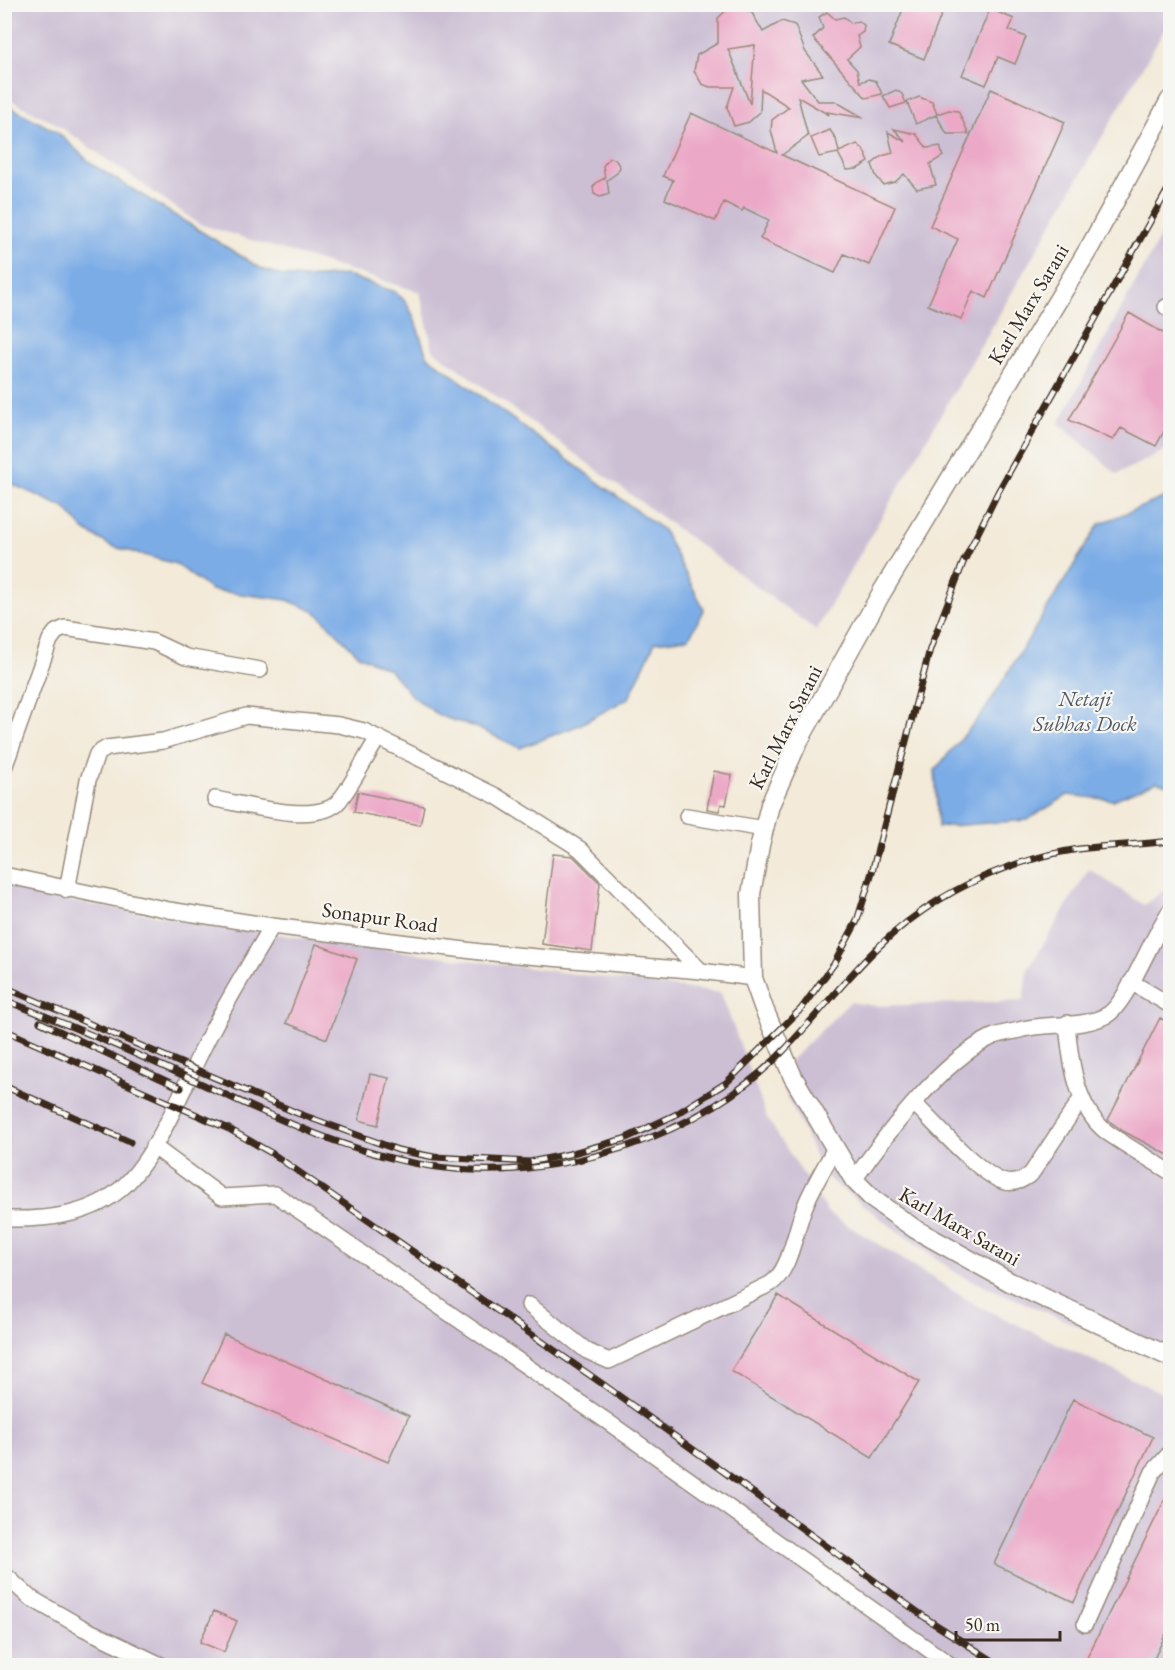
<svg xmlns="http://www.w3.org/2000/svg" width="1175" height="1670" viewBox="0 0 1175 1670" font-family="'EB Garamond',serif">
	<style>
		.industrial { fill: #ccbfd4 }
		.water { fill: #7cace6; stroke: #5c6b82; stroke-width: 1.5 }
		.building { fill: #eca9c7; fill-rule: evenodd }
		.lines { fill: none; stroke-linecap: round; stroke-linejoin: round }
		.minor-casing { stroke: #978a7c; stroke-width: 18 }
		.major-casing { stroke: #978a7c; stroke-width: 21 }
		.minor { stroke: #fff; stroke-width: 15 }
		.major { stroke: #fff; stroke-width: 18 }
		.rail-casing { stroke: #3b2a1e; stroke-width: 7 }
		.rail { stroke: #f6f6f2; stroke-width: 4.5; stroke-dasharray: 14; stroke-linecap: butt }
		.labels { text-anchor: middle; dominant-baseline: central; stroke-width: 4.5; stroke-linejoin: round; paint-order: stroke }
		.street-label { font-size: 21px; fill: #3b2a1e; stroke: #f6f6f2 }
		.water-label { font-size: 22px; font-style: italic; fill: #525864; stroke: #f6f6f2 }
	</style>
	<rect width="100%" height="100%" fill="#f6f6f2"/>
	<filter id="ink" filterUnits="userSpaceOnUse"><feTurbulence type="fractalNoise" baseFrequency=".0167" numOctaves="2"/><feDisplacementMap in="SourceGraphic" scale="12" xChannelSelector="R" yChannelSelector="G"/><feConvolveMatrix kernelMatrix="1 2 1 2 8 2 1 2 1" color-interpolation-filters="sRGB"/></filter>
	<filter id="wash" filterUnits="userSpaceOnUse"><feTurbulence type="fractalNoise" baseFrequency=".008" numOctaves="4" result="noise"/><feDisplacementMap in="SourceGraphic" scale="24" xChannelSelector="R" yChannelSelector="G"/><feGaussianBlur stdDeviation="1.35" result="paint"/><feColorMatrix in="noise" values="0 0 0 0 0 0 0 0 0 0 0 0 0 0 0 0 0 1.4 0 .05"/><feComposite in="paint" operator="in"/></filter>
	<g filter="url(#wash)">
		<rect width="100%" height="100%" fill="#f3ead9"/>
		<path class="industrial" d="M 1170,4 L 1170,20 L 816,630 L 433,350 L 420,292 L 199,224 L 55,123 L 5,97 L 4,5 Z
			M 1170,219 L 1170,448 L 1117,474 L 1059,423 Z
			M 1089,869 L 1144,905 L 1170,886 L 1170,1365 L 961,1276 L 896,1230 L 824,1175 L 777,1074 L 850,1002 L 875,1006 L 1023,1001 L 1027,971 Z
			M 5,885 L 74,902 L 308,939 L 721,993 L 767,1118 L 828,1213 L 976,1305 L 1170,1397 L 1170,1665 L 5,1666 Z"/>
		<path class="water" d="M 5,104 L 57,132 L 93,165 L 262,269 L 283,276 L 305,278 L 346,275 L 395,292 L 405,301 L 413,315 L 427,356 L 663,530 L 704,609 L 689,638 L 655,642 L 629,698 L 577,726 L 520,748 L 475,727 L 440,716 L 411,695 L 390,670 L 358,655 L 316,612 L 287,600 L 211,590 L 176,564 L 111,546 L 84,530 L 65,508 L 5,481 Z
			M 1170,495 L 1170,786 L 1157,782 L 1113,800 L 1068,795 L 1027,820 L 938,827 L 935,770 L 985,710 L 1099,524 Z"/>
		<g id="blocks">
			<path class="building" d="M 905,4 L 929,4 L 943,10 L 924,59 L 889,45 Z
				M 738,6 L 752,13 L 763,32 L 782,21 L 795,25 L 805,51 L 823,75 L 801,79 L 818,101 L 835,101 L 864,118 L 827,112 L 829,115 L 798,97 L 808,136 L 782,155 L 895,207 L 869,265 L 844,254 L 835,273 L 760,239 L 769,220 L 744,208 L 742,211 L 724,202 L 715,221 L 665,199 L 673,180 L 663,176 L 691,113 L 777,153 L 771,130 L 772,120 L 789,107 L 761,89 L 760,112 L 749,122 L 734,126 L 727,107 L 734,87 L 710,87 L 702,84 L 694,71 L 697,55 L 718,43 L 718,18 L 730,7 ZM 755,45 L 752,80 L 750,104 L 728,49 Z
				M 990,9 L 1014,19 L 1009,30 L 1026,37 L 1015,64 L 998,57 L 986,85 L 962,75 Z
				M 827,12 L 835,19 L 844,17 L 851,23 L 858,21 L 864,25 L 863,32 L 857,36 L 860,47 L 847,59 L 857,70 L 860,82 L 869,79 L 876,81 L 882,94 L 866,98 L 813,38 L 823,28 L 819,17 Z
				M 991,89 L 1065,122 L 987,298 L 973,291 L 961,319 L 928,305 L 958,239 L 930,226 Z
				M 896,90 L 902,94 L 906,103 L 890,108 L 883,96 Z
				M 919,97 L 932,102 L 937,114 L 949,110 L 958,111 L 969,134 L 947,134 L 936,115 L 916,124 L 907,102 Z
				M 894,129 L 916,134 L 927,148 L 940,146 L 943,156 L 930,164 L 936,185 L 917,189 L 904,174 L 895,182 L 883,185 L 876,176 L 872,164 L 882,156 L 893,153 L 888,132 L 906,142 Z
				M 830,130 L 836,139 L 839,152 L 857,144 L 863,149 L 869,162 L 857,169 L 847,170 L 838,153 L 819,157 L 811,138 Z
				M 609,158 L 615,159 L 620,167 L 617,173 L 607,180 L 609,194 L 600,197 L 594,194 L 593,187 L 597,182 L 605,178 L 603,166 Z
				M 1129,313 L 1170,337 L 1170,420 L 1156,446 L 1121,428 L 1113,440 L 1069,420 Z
				M 714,771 L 732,775 L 726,805 L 721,804 L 719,811 L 707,809 Z
				M 358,792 L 424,806 L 420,825 L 354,812 Z
				M 553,854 L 573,856 L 600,883 L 592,951 L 542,944 Z
				M 316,944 L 357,959 L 327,1039 L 286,1023 Z
				M 1160,1018 L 1170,1023 L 1170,1156 L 1123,1131 L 1108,1120 Z
				M 370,1074 L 389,1078 L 378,1125 L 359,1120 Z
				M 778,1295 L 919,1382 L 872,1458 L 731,1371 Z
				M 224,1334 L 409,1416 L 388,1462 L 202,1383 Z
				M 1073,1399 L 1153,1437 L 1074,1602 L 994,1564 Z
				M 1170,1489 L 1170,1625 L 1151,1665 L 1091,1665 L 1085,1662 Z
				M 214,1611 L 237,1621 L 224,1652 L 200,1642 Z"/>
		</g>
	</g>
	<g filter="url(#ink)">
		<use href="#blocks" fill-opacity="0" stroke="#978a7c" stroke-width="1.5"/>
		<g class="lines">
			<g class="minor-casing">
				<path id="minor" d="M 1166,307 L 1170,309
					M 4,768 L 50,640 L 56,632 L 65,628 L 154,642 L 186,657 L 260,670
					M 215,799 C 244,804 318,826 339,801 C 354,782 365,758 378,738
					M 687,816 L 764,829
					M 4,875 L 169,910 L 272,926 L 481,952 L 701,971 L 753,978
					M 67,890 L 88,780 L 97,754 L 107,748 L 163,741 L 246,716 L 339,725 L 364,731 L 496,796 L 580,849 L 701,971
					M 1131,982 L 1170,1005
					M 1067,1023 C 1070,1059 1076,1110 1108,1133 C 1128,1147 1150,1159 1170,1172
					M 915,1104 C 934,1123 981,1176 1005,1182 C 1016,1184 1022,1180 1031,1174 L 1081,1099
					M 153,1146 L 222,1197 L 275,1194 L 608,1422 L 952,1666
					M 854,1180 C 885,1135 943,1060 992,1037 C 1001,1033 1013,1032 1023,1029 C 1049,1023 1085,1028 1107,1015 C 1127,1004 1153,934 1170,911
					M 4,1219 C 46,1220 93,1216 125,1185 C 159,1152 184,1085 206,1042 C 226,1002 250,964 272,926
					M 529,1305 L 587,1351 L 609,1361 L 770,1284 C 791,1271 795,1229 805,1206 C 813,1186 825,1167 835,1148
					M 4,1574 L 29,1597 L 83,1628 L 163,1666
					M 1085,1624 L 1153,1472 L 1170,1453"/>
			</g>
			<g class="major-casing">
				<path id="major" d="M 1170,100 L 1091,245 L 882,592 L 797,744 L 770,805 L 760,845 L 751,894 L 753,978 L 764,1009 L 793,1077 L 854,1180 L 874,1200 L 915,1229 L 1010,1282 L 1170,1357"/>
			</g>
			<use href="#minor" class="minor"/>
			<use href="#major" class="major"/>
			<g class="rail-casing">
				<path id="rail" d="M 4,987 L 297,1113 L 398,1150 L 434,1157 L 530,1162 L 569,1154 L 624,1139 L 675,1115 L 726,1083 L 801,1009 L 834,964 L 857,921 L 872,872 L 930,649 L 963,563 L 998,492 L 1170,186
					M 4,1000 C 76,1027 146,1058 215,1090 C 284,1122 355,1154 430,1166 C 553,1185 704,1138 789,1045 C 840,991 873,940 939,900 C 980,875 1031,856 1079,849 C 1110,845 1140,845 1170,841
					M 40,1022 L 181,1088
					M 4,1030 L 229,1129 L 273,1154 L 604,1385 L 930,1621 L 1001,1666
					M 4,1086 L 130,1142"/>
			</g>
			<use href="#rail" class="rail"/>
		</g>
	</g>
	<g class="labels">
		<g class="street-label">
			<text transform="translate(1028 304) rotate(-59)">Karl Marx Sarani</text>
			<text transform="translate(785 727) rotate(-63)">Karl Marx Sarani</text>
			<text transform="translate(380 917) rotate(8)">Sonapur Road</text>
			<text transform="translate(960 1226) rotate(30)">Karl Marx Sarani</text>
		</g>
		<g class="water-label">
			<text x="1085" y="698">Netaji<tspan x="1085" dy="25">Subhas Dock</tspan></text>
		</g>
	</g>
	<rect width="1175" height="1670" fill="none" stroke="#f6f6f2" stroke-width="24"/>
	<path d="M956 1631v9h104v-9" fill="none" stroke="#3b2a1e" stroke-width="3"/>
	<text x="965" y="1631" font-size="18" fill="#3b2a1e" stroke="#f6f6f2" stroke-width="4.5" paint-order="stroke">50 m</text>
</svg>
